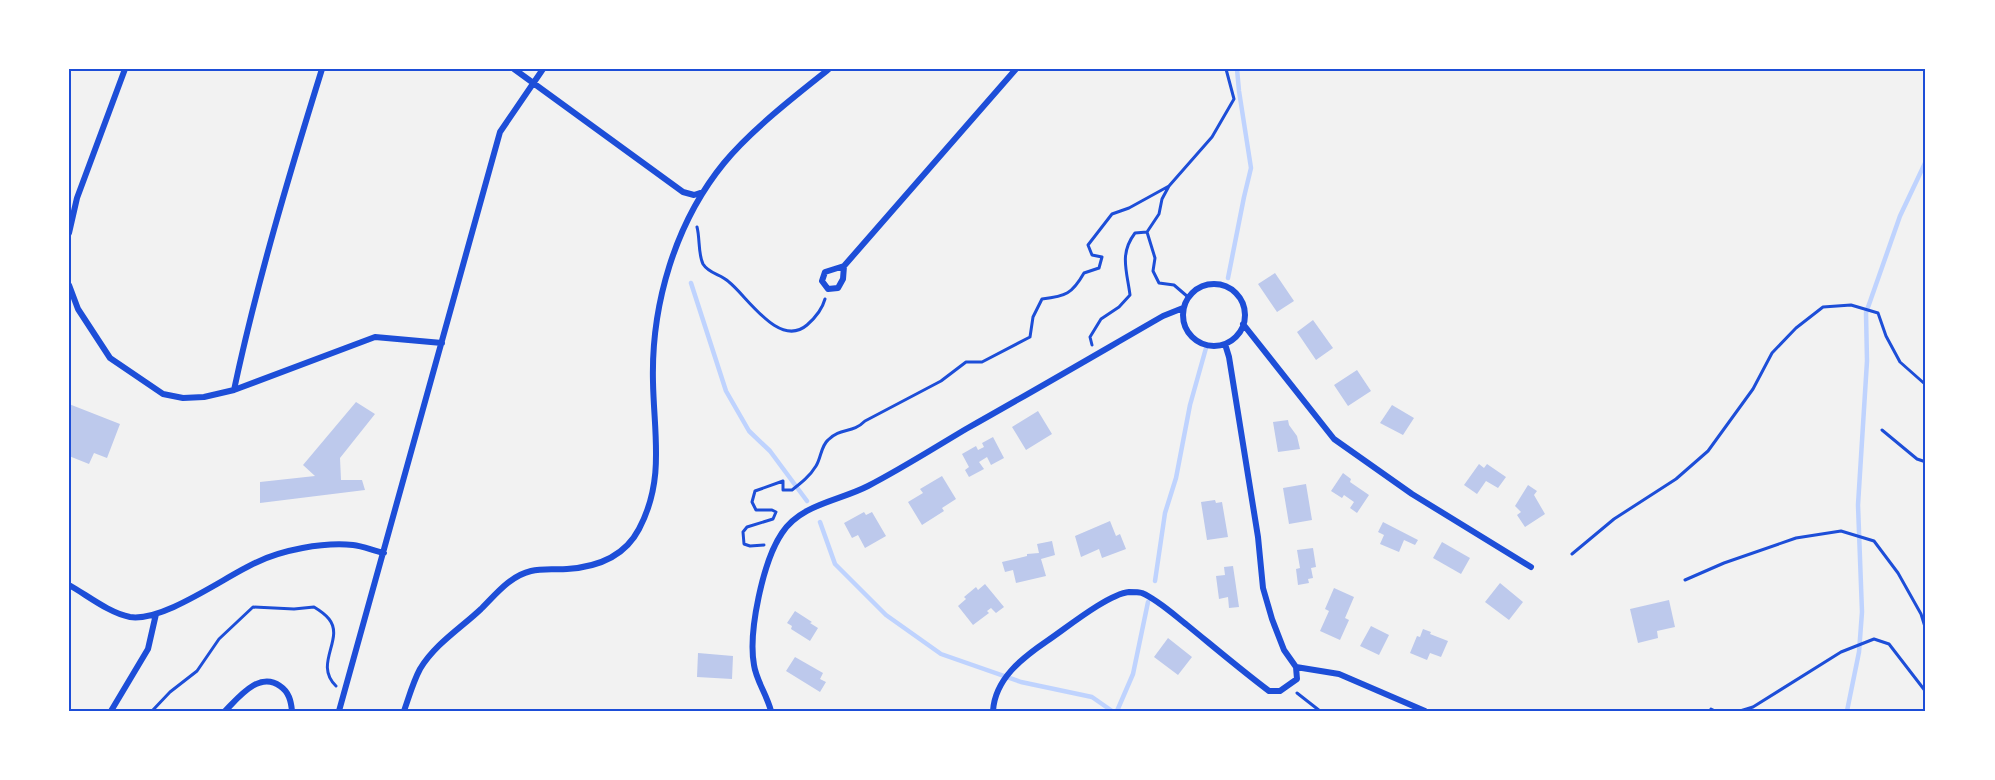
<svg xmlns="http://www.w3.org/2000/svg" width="1995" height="780" viewBox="0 0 1995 780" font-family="'Varela Round',sans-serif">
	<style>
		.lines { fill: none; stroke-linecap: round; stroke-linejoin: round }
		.stream { stroke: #bfd3fe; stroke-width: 4.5 }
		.building { fill: #bdc9ec }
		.path { stroke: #1d4ed8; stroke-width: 3 }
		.minor { stroke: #1d4ed8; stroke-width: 6 }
		.neatline { fill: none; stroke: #1d4ed8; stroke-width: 2 }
	</style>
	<rect width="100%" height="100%" fill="#f2f2f2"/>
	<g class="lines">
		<path class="stream" d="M 1228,278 L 1244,197 L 1251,168 L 1239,91 L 1237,69
			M 691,283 L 726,391 L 749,431 L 770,451 L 807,501
			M 820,522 L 835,564 L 886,615 L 941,654 L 1021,682 L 1092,697 L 1112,711
			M 1155,581 L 1165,513 L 1176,478 L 1190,405 L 1206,348
			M 1117,711 L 1133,674 L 1148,602
			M 1847,711 L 1859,652 L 1862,612 L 1858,505 L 1867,361 L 1866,313 L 1900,216 L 1926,161"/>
	</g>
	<path class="building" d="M 1275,273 L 1294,301 L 1277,312 L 1258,284 Z
		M 1313,320 L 1333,348 L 1316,360 L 1297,332 Z
		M 1357,370 L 1371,391 L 1348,406 L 1334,385 Z
		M 356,402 L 375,414 L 340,458 L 341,480 L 362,480 L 365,490 L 260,503 L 260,482 L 315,476 L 303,465 Z
		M 69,404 L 120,424 L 107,458 L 94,453 L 89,464 L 69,456 Z
		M 1392,405 L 1414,418 L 1403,435 L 1380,423 Z
		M 1038,411 L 1052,434 L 1026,450 L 1012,427 Z
		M 1288,420 L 1289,425 L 1297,436 L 1300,449 L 1278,452 L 1273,422 Z
		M 993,437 L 1004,458 L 991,465 L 987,457 L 979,462 L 984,469 L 969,477 L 965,470 L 969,467 L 962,454 L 976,446 L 978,450 L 984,447 L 982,443 Z
		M 1479,464 L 1484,468 L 1487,464 L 1506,477 L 1498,488 L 1486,481 L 1477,494 L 1464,485 Z
		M 1343,473 L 1351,479 L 1350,482 L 1369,495 L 1357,513 L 1350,508 L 1354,502 L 1344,495 L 1342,498 L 1331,491 Z
		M 942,476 L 956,499 L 942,508 L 944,511 L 922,525 L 908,502 L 923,493 L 920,489 Z
		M 1306,484 L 1312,520 L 1289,524 L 1283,488 Z
		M 1528,485 L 1537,491 L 1534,495 L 1545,514 L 1525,527 L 1517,515 L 1521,512 L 1515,506 Z
		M 1215,500 L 1216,503 L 1222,502 L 1228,537 L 1207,540 L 1201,502 Z
		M 864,512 L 866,515 L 872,512 L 886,536 L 865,548 L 858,535 L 852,538 L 844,523 Z
		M 1110,521 L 1116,536 L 1120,534 L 1126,549 L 1102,558 L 1099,549 L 1081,557 L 1075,536 Z
		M 1383,522 L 1418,540 L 1415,545 L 1404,540 L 1399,552 L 1380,544 L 1384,535 L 1378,532 Z
		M 1052,541 L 1055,555 L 1041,559 L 1046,576 L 1016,583 L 1013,570 L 1005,572 L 1002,562 L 1027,556 L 1027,554 L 1039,553 L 1037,544 Z
		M 1442,542 L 1470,558 L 1461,574 L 1433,558 Z
		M 1313,548 L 1316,567 L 1311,568 L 1313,578 L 1308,579 L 1309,583 L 1298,585 L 1296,569 L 1300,568 L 1297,550 Z
		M 1233,566 L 1239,607 L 1229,608 L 1228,597 L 1219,599 L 1216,576 L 1225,575 L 1224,567 Z
		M 1500,583 L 1523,602 L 1509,620 L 1485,602 Z
		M 985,584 L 1004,607 L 996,613 L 991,608 L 987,611 L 989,613 L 973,625 L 958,606 L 966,599 L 964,597 L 976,587 L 978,590 Z
		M 1334,588 L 1354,597 L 1345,618 L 1349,620 L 1340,640 L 1320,631 L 1329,611 L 1325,609 Z
		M 1669,600 L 1675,627 L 1657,631 L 1658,638 L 1638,643 L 1630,609 Z
		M 795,611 L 812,622 L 810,623 L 818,628 L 810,641 L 791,629 L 792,626 L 787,623 Z
		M 1371,626 L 1389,635 L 1379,655 L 1360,646 Z
		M 1423,629 L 1431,632 L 1430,634 L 1448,641 L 1441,657 L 1430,653 L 1427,660 L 1410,653 L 1417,636 L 1420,637 Z
		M 1168,638 L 1192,657 L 1178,675 L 1154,657 Z
		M 698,653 L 733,656 L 732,679 L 697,677 Z
		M 795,657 L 823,673 L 820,679 L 826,682 L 820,692 L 786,671 Z"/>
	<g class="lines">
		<path class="path" d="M 697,227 C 700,238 698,254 703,264 C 709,274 721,274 729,282 C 747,296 779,349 807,325 C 815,318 822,310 825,299
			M 1188,297 L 1174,285 L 1159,283 L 1153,271 L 1155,258 L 1147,232 L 1159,214 L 1162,199 L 1169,186 L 1212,137 L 1234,99 L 1226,69
			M 1092,345 L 1090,337 L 1101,319 L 1119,307 L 1130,295 C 1127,271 1119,254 1135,233 L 1147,232
			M 1882,430 L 1917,459 L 1926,462
			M 764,545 L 750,546 L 744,544 L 743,532 L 747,527 L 773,519 L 776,512 L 772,510 L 756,510 L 752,502 L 755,491 L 783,481 L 783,490 L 792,490 C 801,483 810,476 816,466 C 821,458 821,446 828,440 C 841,427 852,434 865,421 L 941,381 L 966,362 L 982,362 L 1030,337 L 1033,317 L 1042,299 C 1066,296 1072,294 1084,273 L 1099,268 L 1102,257 L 1092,255 L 1088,245 L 1112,214 L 1129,208 L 1169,186
			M 1572,554 L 1614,519 L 1676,479 L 1708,451 L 1753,389 L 1772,353 L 1796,328 L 1823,307 L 1851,305 L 1878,313 L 1886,336 L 1900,362 L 1926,385
			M 1685,580 L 1724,563 L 1796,538 L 1841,531 L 1874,541 L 1898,573 L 1921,614 L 1926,630
			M 1297,693 L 1320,711
			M 1711,709 L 1715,711
			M 152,711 L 170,692 L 197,671 L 219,639 L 253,607 L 294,609 L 314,607 C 319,610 325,614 329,619 C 345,639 313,664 336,686
			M 1740,711 L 1753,707 L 1841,652 L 1874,639 L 1889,644 L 1926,692"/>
		<path class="minor" d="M 514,69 L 683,192 L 694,195 L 703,192
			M 69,233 L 77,198 L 125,69
			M 844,266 L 843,279 L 838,288 L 828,289 L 822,281 L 825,272 L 844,266 L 1016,69
			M1183 315a31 31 0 1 1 62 0a31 31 0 1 1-62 0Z
			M 69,285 L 78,309 L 110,358 L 163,394 L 183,398 L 204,397 L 234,390 L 375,337 L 442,343
			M 1243,324 L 1334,439 L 1412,494 L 1531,567
			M 234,390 C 257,282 289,175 322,69
			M 69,585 C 87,595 109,613 130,617 C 163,622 223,578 255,563 C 281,550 323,542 353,545 C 363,546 374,551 384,553
			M 1296,667 L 1339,674 L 1425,711
			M 111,711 L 148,649 L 156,614
			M 225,711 C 239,697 259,671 280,686 C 289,692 291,701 292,711
			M 339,711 L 500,132 L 543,69
			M 404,711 C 409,697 413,682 420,669 C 435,644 461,628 481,609 C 496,594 510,576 531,571 C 543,568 556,570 567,569 C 597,567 625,556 639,529 C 665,480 654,435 653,382 C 651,305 675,223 724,163 C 750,131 796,95 829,69
			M 771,711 C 767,695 756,680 754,665 C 748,632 763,561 782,533 C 801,504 839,501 868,486 C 901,469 934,448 966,429 C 1032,392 1097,354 1163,316 L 1183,308
			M 993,711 C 995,679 1022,658 1047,641 C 1065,629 1108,594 1129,592 C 1132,592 1139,592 1142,593 C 1158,600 1173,614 1187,625 C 1214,647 1241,670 1269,691 L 1280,691 L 1297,679 L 1296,667 L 1284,650 L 1272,619 L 1263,588 L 1258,537 L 1229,357 L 1225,344"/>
	</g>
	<rect width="1995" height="780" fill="none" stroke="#ffffff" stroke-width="141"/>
	<rect x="70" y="70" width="1854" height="640" class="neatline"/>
</svg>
